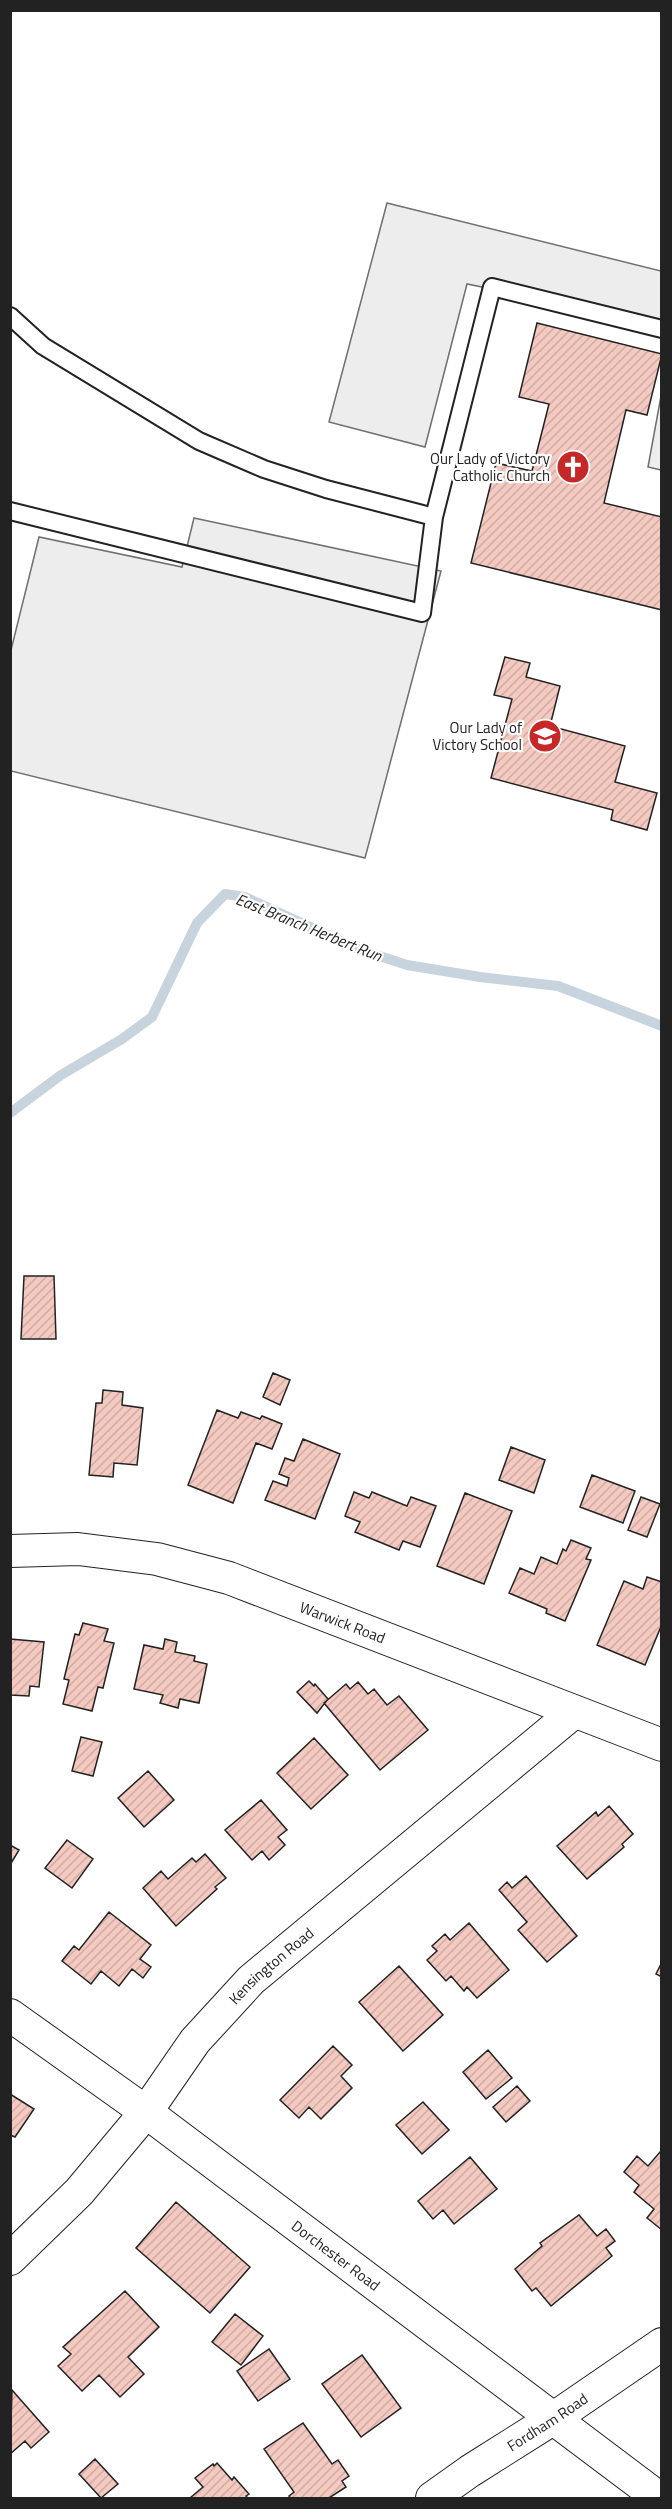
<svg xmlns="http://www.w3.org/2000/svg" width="672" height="2509" viewBox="0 0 672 2509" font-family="'Titillium Web',sans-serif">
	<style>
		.parking { fill: #ededed; stroke: #6f6f6f; stroke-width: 1.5 }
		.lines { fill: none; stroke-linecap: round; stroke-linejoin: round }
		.stream { stroke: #c7d3dd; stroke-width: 10 }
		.building { fill: url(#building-hatch); stroke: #222; stroke-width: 1.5 }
		.service-casing { stroke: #222; stroke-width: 20 }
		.minor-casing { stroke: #222; stroke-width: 34 }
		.service { stroke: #fff; stroke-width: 16 }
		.minor { stroke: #fff; stroke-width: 32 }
		.labels { text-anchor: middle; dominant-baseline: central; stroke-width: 4.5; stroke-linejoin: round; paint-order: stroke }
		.poi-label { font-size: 15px; fill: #222; stroke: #fff; text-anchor: end }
		.street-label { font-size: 15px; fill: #222; stroke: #fff }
		.water-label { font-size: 16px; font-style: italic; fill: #222; stroke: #fff }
	</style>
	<defs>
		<pattern id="building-hatch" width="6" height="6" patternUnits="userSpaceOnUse" patternTransform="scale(1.5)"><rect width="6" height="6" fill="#f3c9c0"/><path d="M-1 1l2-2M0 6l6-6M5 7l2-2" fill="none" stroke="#d0aca5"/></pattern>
	</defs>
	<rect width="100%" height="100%" fill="#fff"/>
	<path class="parking" d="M 387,203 L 661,271 L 661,323 L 467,284 L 425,447 L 329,422 Z
		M 661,396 L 661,470 L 648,467 Z
		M 194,518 L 441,571 L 365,858 L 11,771 L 11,650 L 39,537 L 182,567 Z"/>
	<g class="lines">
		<path class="stream" d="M 10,1113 L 61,1075 L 122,1039 L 152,1017 L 197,923 L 225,894 L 245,897 L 358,949 L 407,965 L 480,977 L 558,986 L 662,1026"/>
	</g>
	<path class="building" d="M 537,323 L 662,354 L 647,415 L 626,410 L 604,503 L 662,517 L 662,610 L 471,563 L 496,463 L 532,471 L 549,404 L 519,397 Z
		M 505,657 L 530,663 L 526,677 L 560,686 L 550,726 L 625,746 L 615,782 L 657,793 L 647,830 L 611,820 L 613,810 L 491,778 L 512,699 L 494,695 Z
		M 24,1276 L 54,1276 L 56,1339 L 21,1339 Z
		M 273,1373 L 290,1380 L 280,1405 L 263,1397 Z
		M 103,1390 L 123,1392 L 122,1405 L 143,1408 L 137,1465 L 114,1463 L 113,1477 L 89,1475 L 96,1403 L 102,1403 Z
		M 217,1410 L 238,1418 L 241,1412 L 260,1419 L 262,1416 L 282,1424 L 272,1449 L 256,1443 L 233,1503 L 188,1485 Z
		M 303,1439 L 340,1454 L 315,1519 L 265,1500 L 273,1481 L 287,1486 L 289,1478 L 279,1474 L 285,1458 L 294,1461 Z
		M 511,1447 L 545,1460 L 534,1493 L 499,1480 Z
		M 592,1475 L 635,1491 L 623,1523 L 580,1507 Z
		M 354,1492 L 369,1498 L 372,1492 L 407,1506 L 411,1497 L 436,1506 L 420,1547 L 403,1541 L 399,1550 L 355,1532 L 360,1522 L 345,1516 Z
		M 465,1493 L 512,1511 L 484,1584 L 437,1566 Z
		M 641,1497 L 660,1504 L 647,1537 L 628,1530 Z
		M 571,1540 L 591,1548 L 586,1559 L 591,1560 L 565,1621 L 546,1613 L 547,1609 L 509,1593 L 520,1568 L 534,1574 L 541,1557 L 557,1564 L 563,1549 L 566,1551 Z
		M 647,1577 L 662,1582 L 662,1624 L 645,1665 L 597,1645 L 624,1581 L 643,1589 Z
		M 83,1623 L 108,1629 L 104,1641 L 114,1643 L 103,1688 L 98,1687 L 92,1711 L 63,1704 L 69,1680 L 64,1679 L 75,1634 L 79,1635 Z
		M 10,1639 L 44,1642 L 39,1687 L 30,1686 L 29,1696 L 10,1695 Z
		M 165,1639 L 177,1642 L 175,1652 L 195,1656 L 194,1661 L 207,1664 L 199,1703 L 180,1699 L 178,1708 L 160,1703 L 163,1695 L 134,1689 L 144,1645 L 163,1649 Z
		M 309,1681 L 314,1686 L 315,1684 L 328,1699 L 317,1713 L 297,1692 Z
		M 358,1682 L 368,1694 L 374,1689 L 387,1705 L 399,1696 L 428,1730 L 380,1770 L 324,1703 L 346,1684 L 350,1689 Z
		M 81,1737 L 102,1742 L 93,1776 L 72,1771 Z
		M 314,1738 L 348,1775 L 311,1809 L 277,1773 Z
		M 148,1771 L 174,1800 L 144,1827 L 118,1798 Z
		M 261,1800 L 287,1830 L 278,1837 L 285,1845 L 269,1860 L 262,1851 L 252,1860 L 225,1830 Z
		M 609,1806 L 633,1834 L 622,1844 L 624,1847 L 587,1879 L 557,1846 L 596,1812 L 598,1816 Z
		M 67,1840 L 93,1859 L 72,1888 L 45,1868 Z
		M 10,1845 L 19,1850 L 10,1865 Z
		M 205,1854 L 226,1878 L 215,1887 L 217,1889 L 176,1926 L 143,1888 L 161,1871 L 168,1879 L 192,1858 L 196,1862 Z
		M 526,1876 L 577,1936 L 547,1962 L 518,1930 L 527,1922 L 499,1890 L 507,1882 L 512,1888 Z
		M 109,1912 L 151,1945 L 140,1959 L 151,1967 L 143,1978 L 132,1969 L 119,1986 L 101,1971 L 91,1984 L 62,1961 L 74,1946 L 79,1950 Z
		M 469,1923 L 509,1970 L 477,1998 L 467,1987 L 464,1991 L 451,1976 L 446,1981 L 427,1960 L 437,1951 L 432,1946 L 445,1934 L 450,1940 Z
		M 662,1962 L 662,1977 L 656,1974 Z
		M 399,1966 L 443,2015 L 403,2051 L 359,2002 Z
		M 333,2046 L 352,2065 L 341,2076 L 352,2088 L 321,2119 L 309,2107 L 299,2118 L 280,2100 Z
		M 488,2050 L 512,2078 L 486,2099 L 463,2072 Z
		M 517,2086 L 530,2101 L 506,2122 L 493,2107 Z
		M 10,2094 L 34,2109 L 15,2137 L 10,2135 Z
		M 423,2102 L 449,2130 L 422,2154 L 396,2125 Z
		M 660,2152 L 662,2154 L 662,2230 L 647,2218 L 654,2209 L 634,2192 L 639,2185 L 624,2172 L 637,2156 L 648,2166 Z
		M 470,2157 L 497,2189 L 454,2224 L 443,2210 L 433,2219 L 418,2201 Z
		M 176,2202 L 250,2267 L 210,2313 L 136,2248 Z
		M 579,2215 L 597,2236 L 606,2229 L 615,2241 L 606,2248 L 612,2256 L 551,2306 L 536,2288 L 532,2291 L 515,2269 L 542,2246 L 540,2243 Z
		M 125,2291 L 159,2327 L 128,2357 L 144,2374 L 120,2397 L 99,2375 L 82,2391 L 58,2366 L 71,2354 L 63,2347 Z
		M 235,2314 L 263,2336 L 241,2365 L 212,2342 Z
		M 269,2349 L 290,2379 L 258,2401 L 237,2371 Z
		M 362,2355 L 401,2408 L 361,2437 L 322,2384 Z
		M 12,2390 L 49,2432 L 31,2448 L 25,2441 L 10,2454 Z
		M 303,2423 L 332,2464 L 338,2460 L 349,2476 L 342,2481 L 346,2487 L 329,2498 L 291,2498 L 289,2496 L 294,2492 L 264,2449 Z
		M 95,2459 L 118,2484 L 101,2498 L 79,2474 Z
		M 217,2463 L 232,2480 L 234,2477 L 249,2494 L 246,2496 L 248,2498 L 190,2498 L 203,2487 L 195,2478 L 213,2464 L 214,2466 Z"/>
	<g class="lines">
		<g class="service-casing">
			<path id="service" d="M 10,316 L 43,346 L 199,441 L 264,469 L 326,489 L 434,517
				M 10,511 L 422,613 L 434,517 L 492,287 L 662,329"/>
		</g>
		<g class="minor-casing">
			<g id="minor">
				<path id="s1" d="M 10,1551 L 78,1549 L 157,1559 L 229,1578 L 662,1745"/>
				<path id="s2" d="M 10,2015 L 146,2112 L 659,2498"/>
				<path id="s3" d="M 10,2259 L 79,2192 L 146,2112 L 195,2041 L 251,1980 L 574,1712"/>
				<path id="s4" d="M 432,2498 L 470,2471 L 554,2418 L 662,2344"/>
			</g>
		</g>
		<use href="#service" class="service"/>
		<use href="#minor" class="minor"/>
	</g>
	<defs>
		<g id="church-disc" transform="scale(1.725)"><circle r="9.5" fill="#c62828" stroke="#fff"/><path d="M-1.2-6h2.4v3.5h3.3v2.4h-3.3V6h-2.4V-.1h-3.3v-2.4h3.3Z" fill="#fff"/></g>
		<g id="school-disc" transform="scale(1.725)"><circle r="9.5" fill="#c62828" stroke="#fff"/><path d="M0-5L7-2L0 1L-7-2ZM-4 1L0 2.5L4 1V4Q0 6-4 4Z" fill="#fff"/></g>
	</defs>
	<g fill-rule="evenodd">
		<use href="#church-disc" x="573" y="467"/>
		<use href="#school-disc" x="545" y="736"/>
	</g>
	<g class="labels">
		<g class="poi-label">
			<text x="550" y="458">Our Lady of Victory<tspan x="550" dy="17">Catholic Church</tspan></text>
			<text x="522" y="727">Our Lady of<tspan x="522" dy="17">Victory School</tspan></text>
		</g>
		<g class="street-label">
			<text stroke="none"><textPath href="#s1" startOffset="344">Warwick Road</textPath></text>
			<text stroke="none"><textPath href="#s3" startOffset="394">Kensington Road</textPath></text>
			<text stroke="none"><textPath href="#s2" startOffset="405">Dorchester Road</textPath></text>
			<text stroke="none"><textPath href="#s4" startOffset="138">Fordham Road</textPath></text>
		</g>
		<g class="water-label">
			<text transform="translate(309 927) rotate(22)">East Branch Herbert Run</text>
		</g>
	</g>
	<rect width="672" height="2509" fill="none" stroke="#222222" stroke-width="24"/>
</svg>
